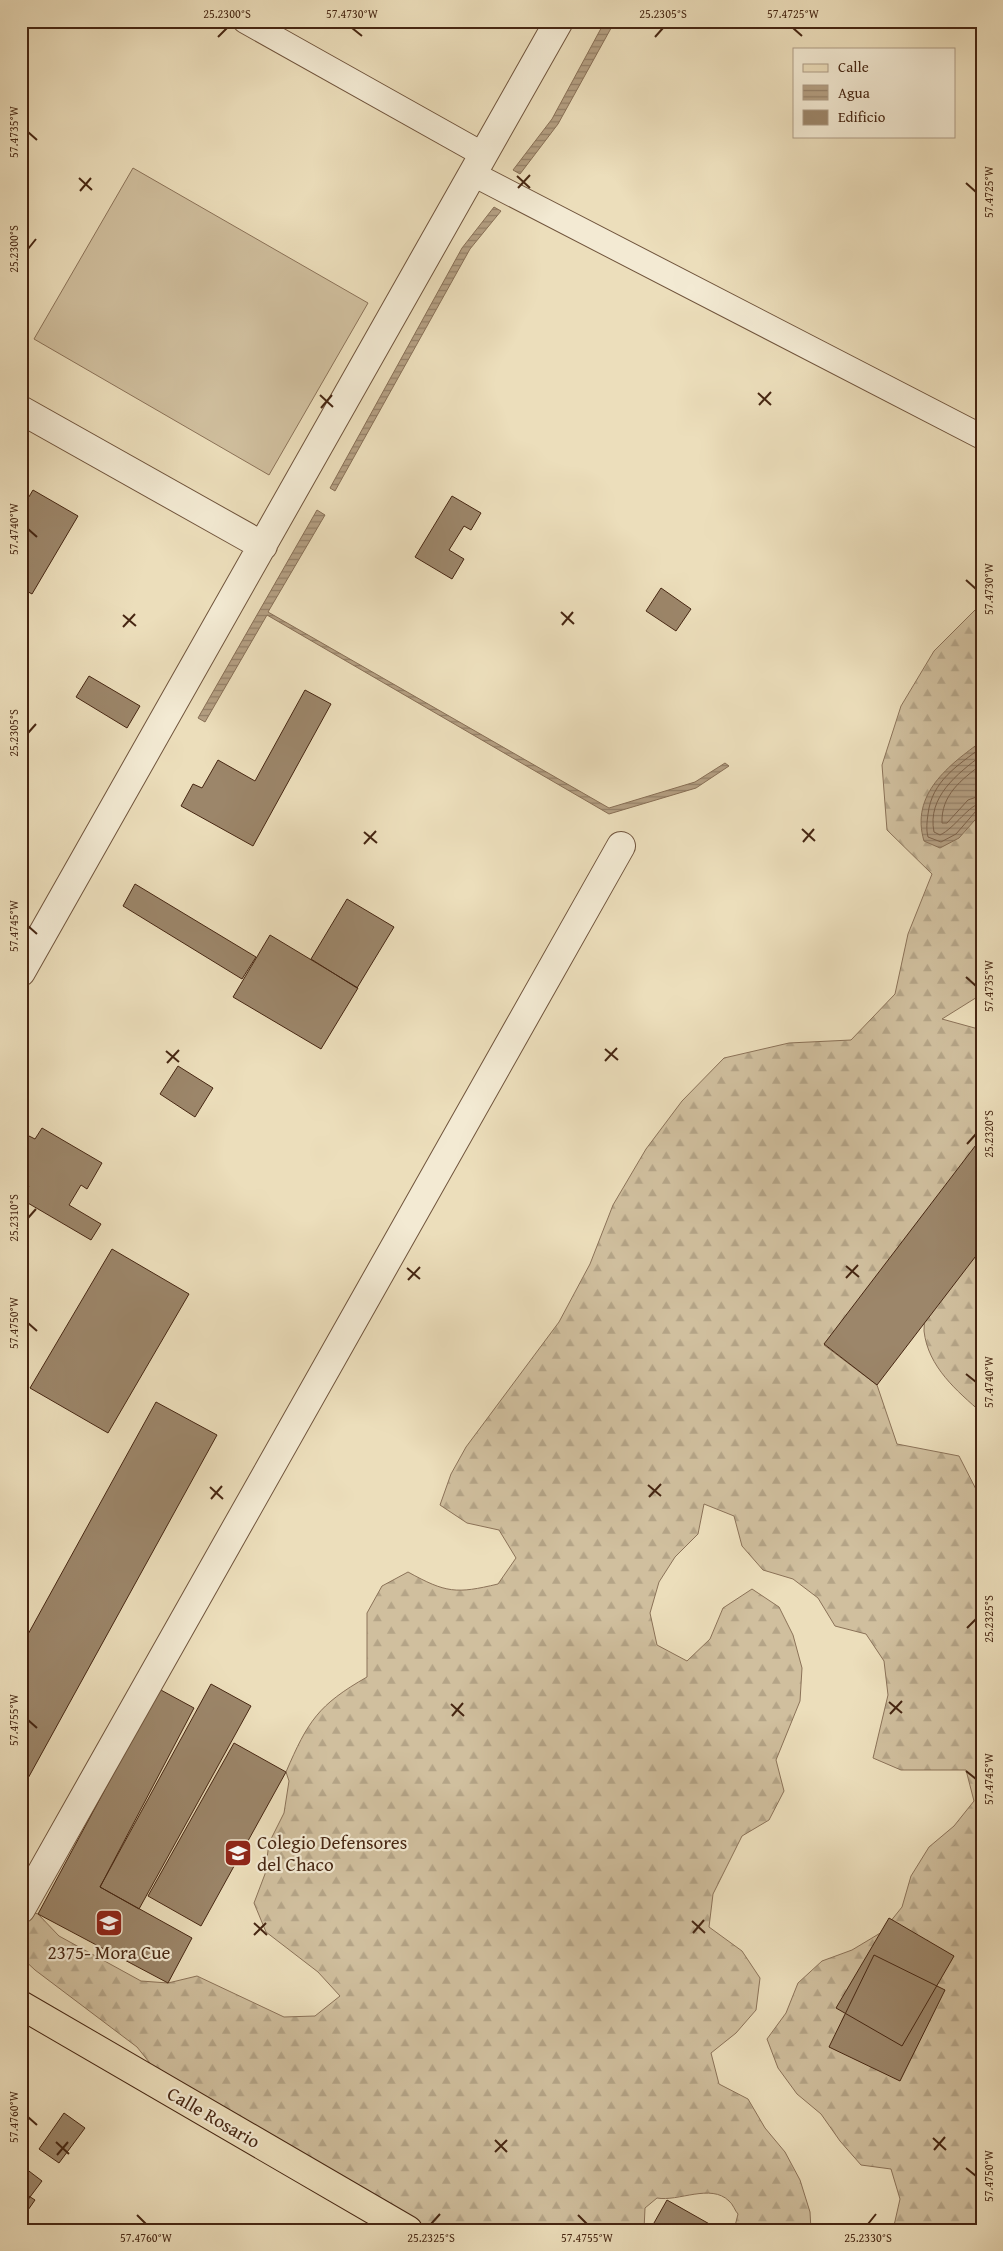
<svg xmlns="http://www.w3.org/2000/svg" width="1003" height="2251" viewBox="0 0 1003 2251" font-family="'Gentium Book Plus',serif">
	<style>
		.grass { fill: #d0bf9e; stroke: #8b7258 }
		.forest { fill: url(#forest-firs); stroke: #8b7258 }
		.water { fill: url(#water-rules); stroke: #886f55 }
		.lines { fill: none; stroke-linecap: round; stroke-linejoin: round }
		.shore { stroke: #7d624a; stroke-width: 1 }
		.building { fill: #9c866a; stroke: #462612 }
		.service-casing { stroke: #70543c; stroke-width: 26 }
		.minor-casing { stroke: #70543c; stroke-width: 30 }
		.primary-casing { stroke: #462612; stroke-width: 30 }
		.service { stroke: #f3ead3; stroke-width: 24 }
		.minor { stroke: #f3ead3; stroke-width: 28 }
		.primary { stroke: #ecdebb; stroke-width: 28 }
		.ticks { fill: none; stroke: #462612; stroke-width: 2 }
		.labels { text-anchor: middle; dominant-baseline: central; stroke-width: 4.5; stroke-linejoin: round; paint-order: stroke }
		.poi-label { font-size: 19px; fill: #462612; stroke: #f3ead3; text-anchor: start }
		.street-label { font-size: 19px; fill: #462612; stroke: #f3ead3 }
		.neatline { fill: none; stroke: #462612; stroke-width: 2 }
		.ticks-label { font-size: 12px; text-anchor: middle; fill: #462612 }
	</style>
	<defs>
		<pattern id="forest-firs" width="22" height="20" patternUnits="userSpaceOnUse" patternTransform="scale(1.25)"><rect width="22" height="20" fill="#d0bf9e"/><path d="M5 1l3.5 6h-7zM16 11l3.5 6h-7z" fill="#b4a487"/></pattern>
		<pattern id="water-rules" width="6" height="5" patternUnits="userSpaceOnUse" patternTransform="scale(1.25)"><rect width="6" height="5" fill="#b49f82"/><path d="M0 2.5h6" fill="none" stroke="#948169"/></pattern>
	</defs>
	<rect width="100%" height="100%" fill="#ecdebb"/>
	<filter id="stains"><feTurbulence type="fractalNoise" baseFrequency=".004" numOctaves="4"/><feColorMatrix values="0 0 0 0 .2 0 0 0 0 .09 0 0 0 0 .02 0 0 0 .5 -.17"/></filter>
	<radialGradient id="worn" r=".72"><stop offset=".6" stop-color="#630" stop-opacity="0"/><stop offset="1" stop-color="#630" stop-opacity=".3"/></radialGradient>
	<path class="grass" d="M 133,168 L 368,303 L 269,475 L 34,339 Z"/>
	<path class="forest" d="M 977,608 L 982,608 L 982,994 L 942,1019 L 982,1030 L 982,1156 L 844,1335 L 824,1345 L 877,1385 L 897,1444 L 959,1456 L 982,1501 L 982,2230 L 893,2230 L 900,2199 L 891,2169 L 861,2165 L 840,2141 L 821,2114 L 797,2094 L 778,2068 L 767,2039 L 786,2013 L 798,1983 L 822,1961 L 852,1950 L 882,1932 L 902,1907 L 911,1876 L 929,1847 L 954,1826 L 974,1801 L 966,1770 L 901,1770 L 873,1758 L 888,1695 L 884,1661 L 866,1634 L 835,1626 L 818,1598 L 793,1579 L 763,1570 L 742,1546 L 734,1516 L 704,1504 L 698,1534 L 675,1557 L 659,1582 L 650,1613 L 657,1645 L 687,1661 L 710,1639 L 723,1608 L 752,1589 L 779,1607 L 793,1635 L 802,1668 L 800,1701 L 776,1760 L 784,1791 L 769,1820 L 742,1836 L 713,1894 L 709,1927 L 742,1951 L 760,1978 L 756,2010 L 736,2033 L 711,2053 L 719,2084 L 748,2099 L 765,2128 L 785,2152 L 800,2180 L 810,2212 L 811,2230 L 734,2230 L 738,2214 C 735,2211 733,2204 729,2201 C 711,2183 678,2202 657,2198 L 645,2208 L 644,2230 L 389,2230 L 182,2103 L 137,2047 L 35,1970 L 21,1957 L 21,1909 L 38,1914 L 59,1936 L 141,1981 L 168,1983 L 197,1976 L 284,2017 L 315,2016 L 340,1996 L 318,1972 L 266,1932 L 254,1903 L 265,1874 L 269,1843 L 284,1813 L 289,1781 L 286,1772 C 308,1721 318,1705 367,1677 L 367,1613 L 382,1586 L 408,1572 C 446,1593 456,1594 498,1584 L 516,1558 L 499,1530 L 467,1523 L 440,1505 L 451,1474 L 466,1447 L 559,1322 L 590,1264 L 613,1205 L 646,1149 L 682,1101 L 724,1058 L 789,1043 L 851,1040 L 895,994 L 908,934 L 932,874 L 887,830 L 882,765 L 901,706 L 934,651 Z
		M 982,1248 L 982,1413 C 957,1391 928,1367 924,1331 C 924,1321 926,1310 926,1299 Z"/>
	<path class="water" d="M 605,21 L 615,21 L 558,124 L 520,174 L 513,170 L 552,119 Z
		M 494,207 L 501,211 L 470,249 L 335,491 L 330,488 L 462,248 Z
		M 317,510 L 325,515 L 268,612 L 609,808 L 695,782 L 725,763 L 729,766 L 696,788 L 609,814 L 267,615 L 205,722 L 198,718 Z
		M 982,741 L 982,812 L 959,838 L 940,848 L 924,841 C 910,794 949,765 982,741 Z"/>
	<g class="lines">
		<path class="shore" d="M 982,747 C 957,766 932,781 928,814 C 927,822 926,829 928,837 L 941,842 L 956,834 L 976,811 L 982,809
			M 982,755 C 957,774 927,797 934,832 L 940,835 C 955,828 969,804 982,803
			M 982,764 C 961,780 941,795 942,823 L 947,823 L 968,800 L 982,795"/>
	</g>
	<path class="building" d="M 33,490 L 78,516 L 32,594 L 21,588 L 21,510 Z
		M 452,496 L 481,513 L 471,530 L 464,526 L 449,550 L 464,559 L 452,579 L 415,557 Z
		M 661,588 L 691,609 L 676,631 L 646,611 Z
		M 89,676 L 140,706 L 127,728 L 76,697 Z
		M 305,690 L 331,704 L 253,846 L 181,806 L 193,784 L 202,788 L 218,760 L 255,781 Z
		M 135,884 L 256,957 L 242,979 L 123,906 Z
		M 347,899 L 394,927 L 357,988 L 311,959 Z
		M 270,935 L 358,988 L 321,1049 L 233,997 Z
		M 178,1066 L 213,1088 L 195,1117 L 160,1094 Z
		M 42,1128 L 102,1163 L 87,1189 L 81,1185 L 69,1205 L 101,1224 L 91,1240 L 21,1199 L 29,1186 L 21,1181 L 21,1148 L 29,1136 L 35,1139 Z
		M 982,1137 L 982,1248 L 877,1385 L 824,1344 Z
		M 112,1249 L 189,1294 L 108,1433 L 30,1388 Z
		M 156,1402 L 217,1435 L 21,1791 L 21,1647 Z
		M 211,1684 L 251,1706 L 139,1909 L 100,1887 Z
		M 159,1689 L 194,1708 L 100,1887 L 192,1938 L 168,1983 L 38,1914 Z
		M 234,1743 L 286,1772 L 201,1926 L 148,1896 Z
		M 889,1918 L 954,1956 L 902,2046 L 836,2008 Z
		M 874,1955 L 945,1990 L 900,2081 L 829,2047 Z
		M 64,2113 L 85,2128 L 59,2163 L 39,2149 Z
		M 21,2165 L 42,2181 L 21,2209 Z
		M 21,2191 L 35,2200 L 21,2220 Z
		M 667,2200 L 713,2226 L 710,2230 L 650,2230 Z"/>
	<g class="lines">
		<g class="service-casing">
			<path id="service" d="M 245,21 L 484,155
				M 473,174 L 982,437"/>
		</g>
		<g class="minor-casing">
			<path id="minor" d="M 21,410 L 263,546
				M 21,972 L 559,21
				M 21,1909 L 621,846"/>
		</g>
		<g class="primary-casing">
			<path id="primary" d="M 21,2005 L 408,2230"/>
		</g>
		<use href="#service" class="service"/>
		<use href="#minor" class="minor"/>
		<use href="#primary" class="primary"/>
	</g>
	<path class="ticks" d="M 352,28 L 362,36M 793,28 L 802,36M 218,37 L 227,28M 655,37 L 663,28M 28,132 L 37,140M 517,176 L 530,188M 79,178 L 92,190M 966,183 L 976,192M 518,188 L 530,175M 80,191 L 91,178M 28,249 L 36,239M 758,393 L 771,405M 320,395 L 333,407M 759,405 L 771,392M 321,408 L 332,395M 28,529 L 37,537M 966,580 L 976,589M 561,612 L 574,624M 123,615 L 136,626M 562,625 L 573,612M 123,627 L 135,614M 28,733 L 36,724M 802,829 L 815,841M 364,832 L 377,843M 803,842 L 814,829M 364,844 L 376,831M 28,926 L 37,934M 966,977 L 976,986M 605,1049 L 618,1060M 166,1051 L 179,1062M 605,1061 L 617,1048M 167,1063 L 179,1050M 967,1144 L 976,1134M 28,1218 L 36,1209M 846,1266 L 859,1277M 407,1268 L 420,1279M 846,1278 L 858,1265M 408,1280 L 420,1267M 28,1323 L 37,1331M 966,1374 L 976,1382M 648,1485 L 661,1496M 210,1487 L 223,1499M 649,1497 L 661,1484M 211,1499 L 222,1486M 967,1628 L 976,1619M 889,1702 L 902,1713M 451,1704 L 464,1716M 890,1714 L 902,1701M 452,1716 L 463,1703M 28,1720 L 37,1728M 966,1771 L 976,1779M 692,1921 L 705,1933M 254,1923 L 267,1935M 693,1933 L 704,1920M 254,1935 L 266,1923M 28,2117 L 37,2125M 933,2138 L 946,2150M 495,2140 L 507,2152M 56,2142 L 69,2154M 934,2150 L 945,2137M 495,2152 L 507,2140M 57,2155 L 68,2142M 966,2168 L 976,2176M 137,2215 L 146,2224M 578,2215 L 587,2224M 431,2224 L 440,2214M 868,2224 L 876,2214"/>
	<defs>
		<g id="school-square" transform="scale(1.4375)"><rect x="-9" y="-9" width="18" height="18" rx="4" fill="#8f2418" stroke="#f3ead3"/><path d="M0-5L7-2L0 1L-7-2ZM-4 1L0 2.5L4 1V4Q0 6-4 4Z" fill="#fff"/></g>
	</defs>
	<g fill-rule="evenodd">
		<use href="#school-square" x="238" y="1853"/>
		<use href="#school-square" x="109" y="1923"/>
	</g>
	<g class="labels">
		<g class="poi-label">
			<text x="257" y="1842">Colegio Defensores<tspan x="257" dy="22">del Chaco</tspan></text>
			<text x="109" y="1952" text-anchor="middle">2375- Mora Cue</text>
		</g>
		<g class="street-label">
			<text transform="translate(214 2117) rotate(30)">Calle Rosario</text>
		</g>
	</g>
	<rect width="1003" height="2251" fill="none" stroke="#ecdebb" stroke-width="55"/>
	<rect x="793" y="48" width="162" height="90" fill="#f3ead3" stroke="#ae9c86"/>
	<rect x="803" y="64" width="25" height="8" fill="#ecdebb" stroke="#ae9c86"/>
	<text x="838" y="72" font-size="15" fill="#462612">Calle</text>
	<rect x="803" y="85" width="25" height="15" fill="url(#water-rules)" stroke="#ae9c86"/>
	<text x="838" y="98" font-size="15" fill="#462612">Agua</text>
	<rect x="803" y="110" width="25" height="15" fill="#9c866a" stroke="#ae9c86"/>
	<text x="838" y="122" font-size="15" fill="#462612">Edificio</text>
	<rect x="28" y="28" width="948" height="2196" class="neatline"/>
	<g class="ticks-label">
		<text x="227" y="18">25.2300°S</text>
		<text x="352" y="18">57.4730°W</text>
		<text x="663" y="18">25.2305°S</text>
		<text x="793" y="18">57.4725°W</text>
		<text transform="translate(14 132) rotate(-90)" y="4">57.4735°W</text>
		<text transform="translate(989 192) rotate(-90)" y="4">57.4725°W</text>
		<text transform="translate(14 249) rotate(-90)" y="4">25.2300°S</text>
		<text transform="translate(14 529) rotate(-90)" y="4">57.4740°W</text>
		<text transform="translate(989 589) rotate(-90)" y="4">57.4730°W</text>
		<text transform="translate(14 733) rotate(-90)" y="4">25.2305°S</text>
		<text transform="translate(14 926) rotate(-90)" y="4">57.4745°W</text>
		<text transform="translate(989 986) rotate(-90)" y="4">57.4735°W</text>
		<text transform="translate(989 1134) rotate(-90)" y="4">25.2320°S</text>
		<text transform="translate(14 1218) rotate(-90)" y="4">25.2310°S</text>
		<text transform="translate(14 1323) rotate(-90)" y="4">57.4750°W</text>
		<text transform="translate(989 1382) rotate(-90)" y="4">57.4740°W</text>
		<text transform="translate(989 1619) rotate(-90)" y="4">25.2325°S</text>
		<text transform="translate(14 1720) rotate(-90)" y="4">57.4755°W</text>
		<text transform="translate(989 1779) rotate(-90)" y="4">57.4745°W</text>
		<text transform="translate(14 2117) rotate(-90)" y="4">57.4760°W</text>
		<text transform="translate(989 2176) rotate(-90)" y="4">57.4750°W</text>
		<text x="146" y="2242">57.4760°W</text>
		<text x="431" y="2242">25.2325°S</text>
		<text x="587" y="2242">57.4755°W</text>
		<text x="868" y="2242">25.2330°S</text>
	</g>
	<rect width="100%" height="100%" filter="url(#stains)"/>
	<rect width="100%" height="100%" fill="url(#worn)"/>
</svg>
